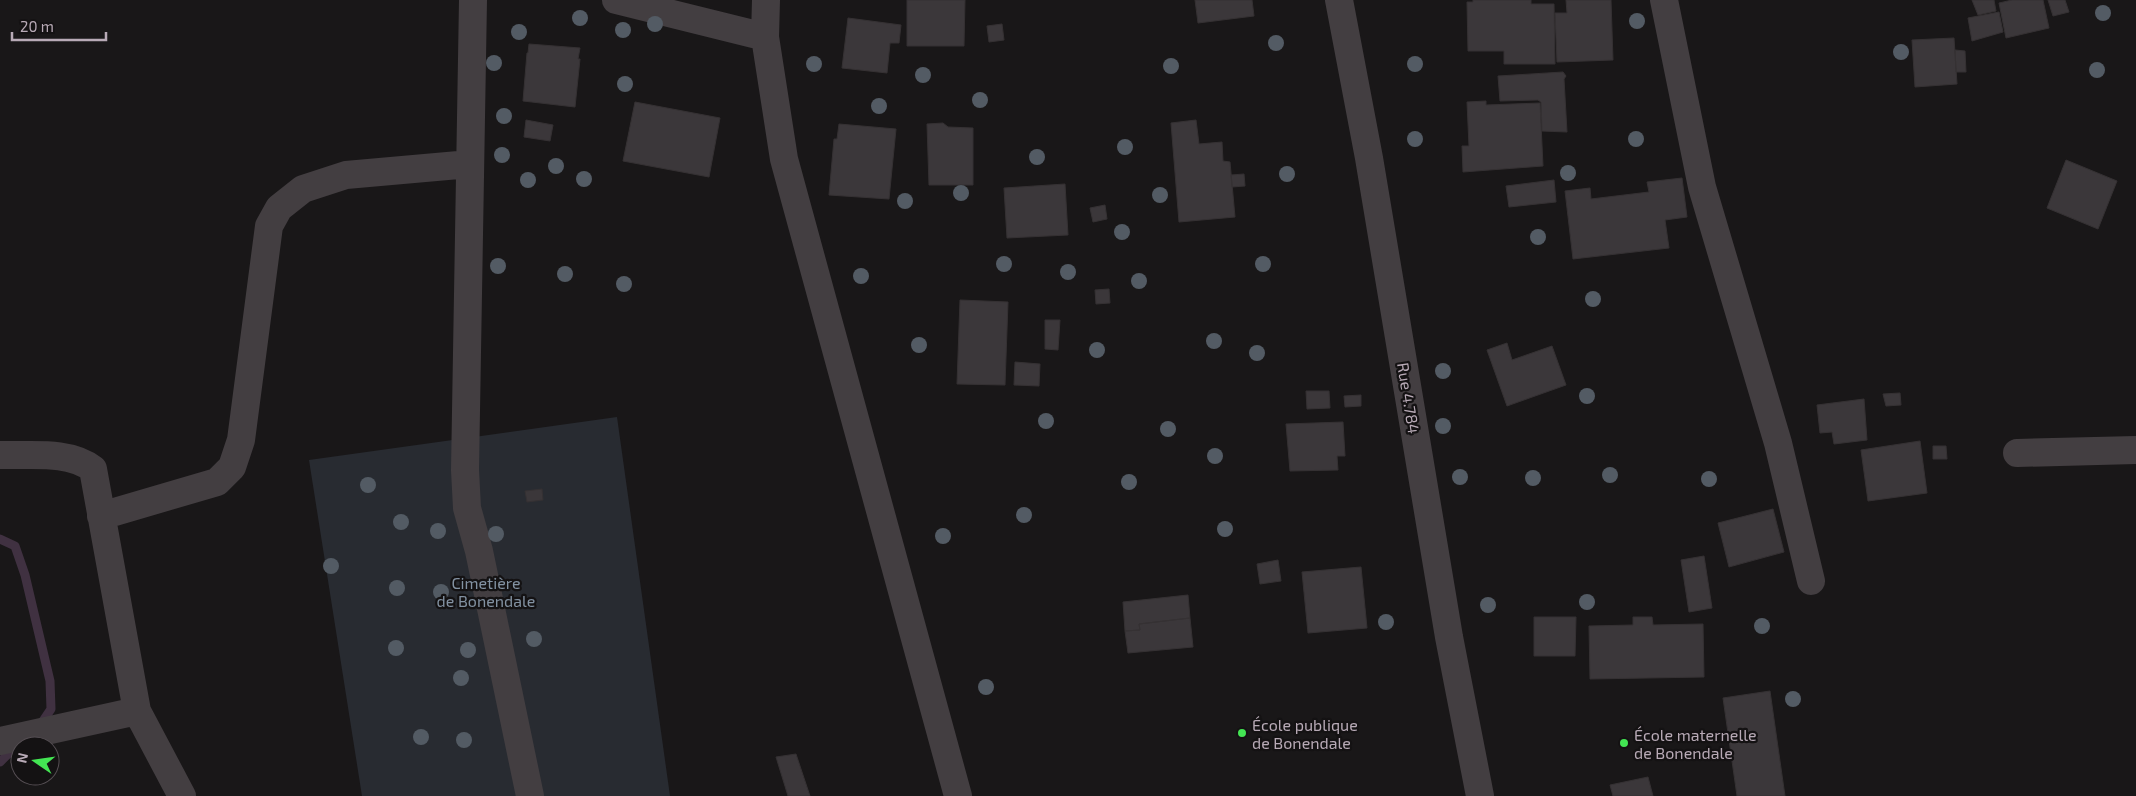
<svg xmlns="http://www.w3.org/2000/svg" width="2136" height="796" viewBox="0 0 2136 796" font-family="'Exo 2',sans-serif">
	<style>
		.green { fill: #282b31 }
		.lines { fill: none; stroke-linecap: round; stroke-linejoin: round }
		.stream { stroke: #403141; stroke-width: 9 }
		.building { fill: #3b373a; stroke: #353133 }
		.minor { stroke: #433e41; stroke-width: 28 }
		.tree { fill: #535b64 }
		.poi-dot { fill: #43e553; stroke: #141213; stroke-width: 2 }
		.labels { text-anchor: middle; dominant-baseline: central; stroke-width: 4.5; stroke-linejoin: round; paint-order: stroke }
		.street-label { font-size: 16px; fill: #b8aab6; stroke: #141213 }
		.park-label { font-size: 16px; fill: #8392a2; stroke: #141213 }
		.poi-label { font-size: 16px; fill: #b8aab6; stroke: #141213; text-anchor: start }
	</style>
	<rect width="100%" height="100%" fill="#191718"/>
	<path class="green" d="M 617,417 L 670,796 L 362,796 L 309,460 Z"/>
	<g class="lines">
		<path class="stream" d="M 0,539 L 15,546 L 25,575 L 50,681 L 51,709 L 39,727
			M 0,762 L 16,746"/>
	</g>
	<path class="building" d="M 907,0 L 965,0 L 964,46 L 907,46 Z
		M 1195,0 L 1252,0 L 1254,16 L 1198,23 Z
		M 1473,0 L 1531,0 L 1531,4 L 1554,4 L 1555,64 L 1504,64 L 1504,51 L 1468,51 L 1467,2 L 1473,2 Z
		M 1566,0 L 1611,0 L 1613,60 L 1557,62 L 1555,13 L 1567,13 Z
		M 1972,0 L 1994,0 L 1996,11 L 1978,15 Z
		M 2012,0 L 2043,0 L 2049,28 L 2006,38 L 1999,3 Z
		M 2048,0 L 2065,0 L 2069,12 L 2053,16 Z
		M 1999,12 L 2003,32 L 1972,41 L 1968,18 Z
		M 848,18 L 901,25 L 899,43 L 890,43 L 887,73 L 842,68 Z
		M 1002,24 L 1004,40 L 989,42 L 987,26 Z
		M 1954,38 L 1957,84 L 1915,87 L 1912,40 Z
		M 529,44 L 580,48 L 578,59 L 580,59 L 575,107 L 523,101 L 527,53 L 528,53 Z
		M 1955,50 L 1965,51 L 1966,72 L 1956,72 Z
		M 1563,72 L 1566,76 L 1564,79 L 1567,132 L 1542,131 L 1541,102 L 1538,100 L 1500,101 L 1498,76 Z
		M 1486,101 L 1486,105 L 1540,103 L 1543,166 L 1463,172 L 1462,146 L 1469,146 L 1467,102 Z
		M 635,102 L 720,118 L 709,177 L 623,161 Z
		M 526,120 L 553,125 L 550,141 L 524,137 Z
		M 1196,120 L 1199,144 L 1222,142 L 1223,161 L 1230,162 L 1235,217 L 1179,222 L 1171,123 Z
		M 943,123 L 948,127 L 973,128 L 973,185 L 929,185 L 927,124 Z
		M 839,124 L 896,129 L 889,199 L 829,195 L 834,139 L 837,139 Z
		M 2066,160 L 2117,181 L 2098,229 L 2047,208 Z
		M 1244,174 L 1245,186 L 1232,187 L 1231,175 Z
		M 1682,178 L 1687,217 L 1665,220 L 1669,248 L 1573,259 L 1565,191 L 1590,188 L 1591,199 L 1649,192 L 1647,182 Z
		M 1554,180 L 1556,202 L 1509,207 L 1506,186 Z
		M 1065,184 L 1068,235 L 1007,238 L 1004,188 Z
		M 1105,205 L 1107,219 L 1093,222 L 1090,208 Z
		M 1109,289 L 1110,303 L 1096,304 L 1095,290 Z
		M 960,300 L 1008,302 L 1005,385 L 957,384 Z
		M 1045,320 L 1060,320 L 1058,350 L 1045,349 Z
		M 1507,343 L 1512,360 L 1552,346 L 1566,385 L 1507,406 L 1487,350 Z
		M 1015,362 L 1040,364 L 1039,386 L 1014,385 Z
		M 1306,391 L 1329,391 L 1330,408 L 1307,409 Z
		M 1900,393 L 1901,405 L 1886,406 L 1883,394 Z
		M 1361,395 L 1361,406 L 1345,407 L 1344,396 Z
		M 1864,399 L 1867,440 L 1834,444 L 1832,432 L 1820,433 L 1817,405 Z
		M 1343,422 L 1345,456 L 1337,456 L 1338,470 L 1290,471 L 1286,424 Z
		M 1920,441 L 1927,493 L 1868,501 L 1861,450 Z
		M 1933,446 L 1946,446 L 1947,459 L 1933,459 Z
		M 542,489 L 543,500 L 527,502 L 525,491 Z
		M 1773,509 L 1784,552 L 1729,567 L 1718,523 Z
		M 1704,556 L 1712,608 L 1689,612 L 1681,560 Z
		M 1278,560 L 1281,581 L 1260,584 L 1257,564 Z
		M 1361,567 L 1367,628 L 1308,633 L 1302,572 Z
		M 1188,595 L 1190,618 L 1139,624 L 1140,630 L 1125,631 L 1123,602 Z
		M 1534,617 L 1576,617 L 1575,656 L 1534,656 Z
		M 1633,617 L 1652,617 L 1653,625 L 1703,624 L 1704,677 L 1590,679 L 1589,626 L 1633,625 Z
		M 1190,618 L 1193,647 L 1128,653 L 1125,631 L 1140,630 L 1139,624 Z
		M 1770,691 L 1785,796 L 1737,796 L 1723,698 Z
		M 796,754 L 810,796 L 788,796 L 776,757 Z
		M 1648,777 L 1653,796 L 1613,796 L 1610,785 Z"/>
	<g class="lines">
		<path class="minor" d="M 473,0 L 465,470 L 467,508 L 479,551 L 530,796
			M 616,0 L 765,37
			M 766,0 L 765,37 L 784,159 L 958,796
			M 1339,0 L 1369,158 L 1449,637 L 1480,796
			M 1664,0 L 1702,187 L 1778,443 L 1811,581
			M 2017,453 L 2136,450
			M 0,455 C 30,456 69,450 93,469 L 137,711 L 182,796
			M 101,516 L 217,482 L 232,467 L 241,440 L 269,226 L 279,208 L 303,189 L 346,175 L 470,164
			M 0,741 L 137,711"/>
	</g>
	<g class="tree">
		<circle cx="2103" cy="13" r="8"/>
		<circle cx="580" cy="18" r="8"/>
		<circle cx="1637" cy="21" r="8"/>
		<circle cx="655" cy="24" r="8"/>
		<circle cx="623" cy="30" r="8"/>
		<circle cx="519" cy="32" r="8"/>
		<circle cx="1276" cy="43" r="8"/>
		<circle cx="1901" cy="52" r="8"/>
		<circle cx="494" cy="63" r="8"/>
		<circle cx="814" cy="64" r="8"/>
		<circle cx="1415" cy="64" r="8"/>
		<circle cx="1171" cy="66" r="8"/>
		<circle cx="2097" cy="70" r="8"/>
		<circle cx="923" cy="75" r="8"/>
		<circle cx="625" cy="84" r="8"/>
		<circle cx="980" cy="100" r="8"/>
		<circle cx="879" cy="106" r="8"/>
		<circle cx="504" cy="116" r="8"/>
		<circle cx="1415" cy="139" r="8"/>
		<circle cx="1636" cy="139" r="8"/>
		<circle cx="1125" cy="147" r="8"/>
		<circle cx="502" cy="155" r="8"/>
		<circle cx="1037" cy="157" r="8"/>
		<circle cx="556" cy="166" r="8"/>
		<circle cx="1568" cy="173" r="8"/>
		<circle cx="1287" cy="174" r="8"/>
		<circle cx="584" cy="179" r="8"/>
		<circle cx="528" cy="180" r="8"/>
		<circle cx="961" cy="193" r="8"/>
		<circle cx="1160" cy="195" r="8"/>
		<circle cx="905" cy="201" r="8"/>
		<circle cx="1122" cy="232" r="8"/>
		<circle cx="1538" cy="237" r="8"/>
		<circle cx="1004" cy="264" r="8"/>
		<circle cx="1263" cy="264" r="8"/>
		<circle cx="498" cy="266" r="8"/>
		<circle cx="1068" cy="272" r="8"/>
		<circle cx="565" cy="274" r="8"/>
		<circle cx="861" cy="276" r="8"/>
		<circle cx="1139" cy="281" r="8"/>
		<circle cx="624" cy="284" r="8"/>
		<circle cx="1593" cy="299" r="8"/>
		<circle cx="1214" cy="341" r="8"/>
		<circle cx="919" cy="345" r="8"/>
		<circle cx="1097" cy="350" r="8"/>
		<circle cx="1257" cy="353" r="8"/>
		<circle cx="1443" cy="371" r="8"/>
		<circle cx="1587" cy="396" r="8"/>
		<circle cx="1046" cy="421" r="8"/>
		<circle cx="1443" cy="426" r="8"/>
		<circle cx="1168" cy="429" r="8"/>
		<circle cx="1215" cy="456" r="8"/>
		<circle cx="1610" cy="475" r="8"/>
		<circle cx="1460" cy="477" r="8"/>
		<circle cx="1533" cy="478" r="8"/>
		<circle cx="1709" cy="479" r="8"/>
		<circle cx="1129" cy="482" r="8"/>
		<circle cx="368" cy="485" r="8"/>
		<circle cx="1024" cy="515" r="8"/>
		<circle cx="401" cy="522" r="8"/>
		<circle cx="1225" cy="529" r="8"/>
		<circle cx="438" cy="531" r="8"/>
		<circle cx="496" cy="534" r="8"/>
		<circle cx="943" cy="536" r="8"/>
		<circle cx="331" cy="566" r="8"/>
		<circle cx="397" cy="588" r="8"/>
		<circle cx="441" cy="592" r="8"/>
		<circle cx="1587" cy="602" r="8"/>
		<circle cx="1488" cy="605" r="8"/>
		<circle cx="1386" cy="622" r="8"/>
		<circle cx="1762" cy="626" r="8"/>
		<circle cx="534" cy="639" r="8"/>
		<circle cx="396" cy="648" r="8"/>
		<circle cx="468" cy="650" r="8"/>
		<circle cx="461" cy="678" r="8"/>
		<circle cx="986" cy="687" r="8"/>
		<circle cx="1793" cy="699" r="8"/>
		<circle cx="421" cy="737" r="8"/>
		<circle cx="464" cy="740" r="8"/>
	</g>
	<g class="poi-dot">
		<circle cx="1242" cy="733" r="5"/>
		<circle cx="1624" cy="743" r="5"/>
	</g>
	<g class="labels">
		<g class="street-label">
			<text transform="translate(1409 398) rotate(81)">Rue 4.784</text>
		</g>
		<g class="park-label">
			<text x="486" y="582">Cimetière<tspan x="486" dy="18">de Bonendale</tspan></text>
		</g>
		<g class="poi-label">
			<text x="1252" y="724">École publique<tspan x="1252" dy="18">de Bonendale</tspan></text>
			<text x="1634" y="734">École maternelle<tspan x="1634" dy="18">de Bonendale</tspan></text>
		</g>
	</g>
	<g transform="translate(35 761) rotate(283)"><circle r="24" fill="#141213" stroke="#564f54"/>
	<path d="M0-4L9 19L0 12L-9 19Z" fill="#43e553"/>
	<text y="-8" font-size="14" font-weight="bold" text-anchor="middle" fill="#b8aab6">N</text>
	</g>
	<path d="M12 32v8h94v-8" fill="none" stroke="#b8aab6" stroke-width="2.5"/>
	<text x="20" y="32" font-size="15" fill="#b8aab6" stroke="#141213" stroke-width="4" paint-order="stroke">20 m</text>
</svg>
